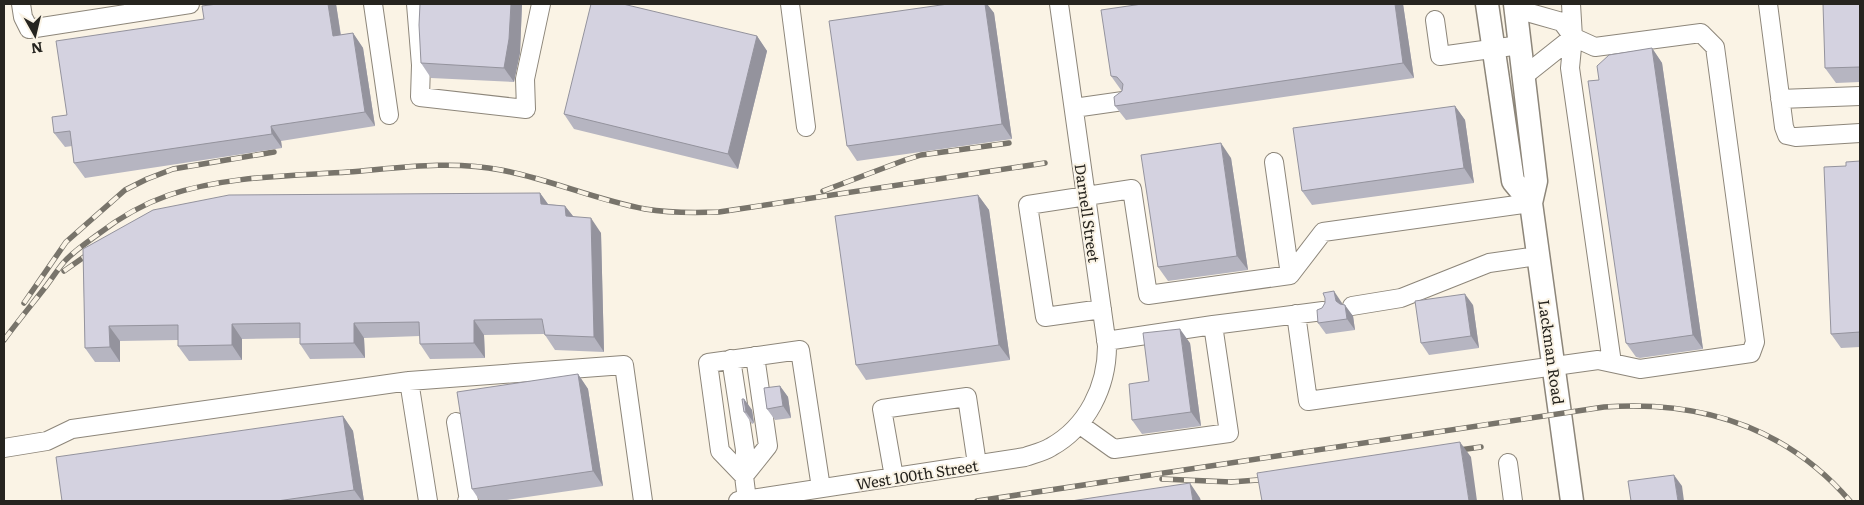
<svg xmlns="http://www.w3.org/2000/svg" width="1864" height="505" viewBox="0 0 1864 505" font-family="Literata,serif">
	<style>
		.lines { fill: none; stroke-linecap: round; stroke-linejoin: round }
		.minor-casing { stroke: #8d867a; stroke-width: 20 }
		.major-casing { stroke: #8d867a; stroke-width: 25 }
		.minor { stroke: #fff; stroke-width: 18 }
		.major { stroke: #fff; stroke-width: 22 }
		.rail-casing { stroke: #78746b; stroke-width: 5.5 }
		.rail { stroke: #faf3e5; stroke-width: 4; stroke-dasharray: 11; stroke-linecap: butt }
		.wall { fill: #b6b5c1 }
		.shaded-wall { fill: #94939d }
		.building { fill: #d4d2e0; stroke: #94939d }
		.labels { text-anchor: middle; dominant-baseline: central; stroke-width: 4; stroke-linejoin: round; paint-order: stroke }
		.street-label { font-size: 15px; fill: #26241f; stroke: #faf3e5 }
	</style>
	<rect width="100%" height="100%" fill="#faf3e5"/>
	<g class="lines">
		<g class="minor-casing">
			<path id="minor" d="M 21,4 L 23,17 L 29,29
				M 373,4 L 389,115
				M 416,4 L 421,65 L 420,97 L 526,109 L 525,79 L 541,4
				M 790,4 L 806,127
				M 1571,4 L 1573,37 L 1570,68 L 1612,363
				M 1768,4 L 1784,127 L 1787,135 L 1796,137 L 1860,133
				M 1435,20 L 1440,56 L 1520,45
				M 29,29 L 190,4
				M 1524,76 L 1573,37
				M 1780,99 L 1860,96
				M 1074,108 L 1123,101
				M 1274,162 L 1290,275
				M 1352,306 L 1401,298 L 1489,263 L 1538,256
				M 1102,309 L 1045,317 L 1028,205 L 1132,189 L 1148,295 L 1290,275 L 1323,232 L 1531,203
				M 1296,314 L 1308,401 L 1598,360 L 1640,369 L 1751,353 L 1755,342 L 1715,47 L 1701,33 L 1595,47 L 1573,37 L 1562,22 L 1516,9
				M 1213,325 L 1323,311
				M 731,359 L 745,450 L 744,476
				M 409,381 L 428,501
				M 456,422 L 469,501 L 467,501
				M 1079,424 L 1114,449 L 1229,433 L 1213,325 L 1106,341
				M 4,448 L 47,441 L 72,429 L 409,381 L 624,365 L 643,501
				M 1508,463 L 1513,501
				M 744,476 L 768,446 L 755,356
				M 894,477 L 882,409 L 967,397 L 977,464
				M 747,500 L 744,476 L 720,451 L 708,363 L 800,350 L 821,488
				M 738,501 L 1025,457 C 1033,454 1043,452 1051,447 C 1087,427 1107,387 1107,346 L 1059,4"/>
		</g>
		<g class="major-casing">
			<path id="major" d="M 1487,4 L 1513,181 L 1531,203
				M 1515,4 L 1536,181 L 1531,203 L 1572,501"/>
		</g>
		<use href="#minor" class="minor"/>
		<use href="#major" class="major"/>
		<g class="rail-casing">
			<path id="rail" d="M 823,191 L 905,160 L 921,155 L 1009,143
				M 64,271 L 94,250
				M 24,303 L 66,242 L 125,190 L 147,179 L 173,169 L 274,152
				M 4,340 C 18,321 33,303 47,285 C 53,277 58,269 64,262 C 73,252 86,243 97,235 C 119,218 143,204 169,195 C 226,176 289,176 348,172 C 398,168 451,160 501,170 C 549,179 596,200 645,209 C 669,213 694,213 719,212 L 1045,163
				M 1452,451 L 1481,447
				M 1162,479 L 1231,482 L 1271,479
				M 977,501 L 1604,407 C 1701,400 1786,427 1850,501"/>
		</g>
		<use href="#rail" class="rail"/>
	</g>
	<path class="wall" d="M 336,4 L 341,35 L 353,33 L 363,48 L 375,126 L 281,141 L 282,148 L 85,178 L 74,163 L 72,146 L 65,147 L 54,133 L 67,115 L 204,19 Z
		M 420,4 L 522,4 L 520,53 L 514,82 L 431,78 L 421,63 Z
		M 948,4 L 987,4 L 994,13 L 1012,139 L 857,161 L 847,146 Z
		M 1403,4 L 1414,78 L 1126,120 L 1115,106 L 1122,91 L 1121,90 L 1111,76 Z
		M 1860,4 L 1860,82 L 1836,83 L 1825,68 Z
		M 757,36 L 767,51 L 738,169 L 574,129 L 564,114 Z
		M 1652,48 L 1662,63 L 1703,349 L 1640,358 L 1636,357 L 1626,343 Z
		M 1455,106 L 1465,120 L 1474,183 L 1312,205 L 1302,191 Z
		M 1231,158 L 1248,270 L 1168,281 L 1158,267 Z
		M 1860,161 L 1860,347 L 1841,348 L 1831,334 Z
		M 540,193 L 548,204 L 565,206 L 573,216 L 601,233 L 604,352 L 555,350 L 545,335 L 544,334 L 484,335 L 485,358 L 430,359 L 420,344 L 420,336 L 364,338 L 365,358 L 310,359 L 300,344 L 300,338 L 242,339 L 242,360 L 189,361 L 178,346 L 178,340 L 120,341 L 120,362 L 95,362 L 85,348 L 83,249 Z
		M 978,195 L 989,210 L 1010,360 L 866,380 L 856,365 Z
		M 1325,303 L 1342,303 L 1342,305 L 1353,316 L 1355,330 L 1326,334 L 1318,323 L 1322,308 Z
		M 1473,305 L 1479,348 L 1429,355 L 1421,343 Z
		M 1190,343 L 1201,426 L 1142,434 L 1132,420 L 1149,381 Z
		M 578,374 L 588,389 L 603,486 L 500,501 L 480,501 L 472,489 Z
		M 780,386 L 788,397 L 791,418 L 775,420 L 767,409 Z
		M 744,399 L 752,410 L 754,423 L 752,424 L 744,412 Z
		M 343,416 L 353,431 L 364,501 L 62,501 Z"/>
	<path class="shaded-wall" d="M 328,4 L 336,4 L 343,51 L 333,36 Z
		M 511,4 L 522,4 L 520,53 L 514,82 L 504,68 Z
		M 985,4 L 987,4 L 994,13 L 1012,139 L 1002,124 Z
		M 1395,4 L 1403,4 L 1414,78 L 1403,63 Z
		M 353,33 L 363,48 L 375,126 L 365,112 Z
		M 757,36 L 767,51 L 738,169 L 728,154 Z
		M 1652,48 L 1662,63 L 1703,349 L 1693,335 Z
		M 1455,106 L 1465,120 L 1474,183 L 1464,168 Z
		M 271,126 L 281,141 L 282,148 L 272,134 Z
		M 1221,143 L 1231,158 L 1248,270 L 1237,256 Z
		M 540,193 L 550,207 L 541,204 Z
		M 978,195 L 989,210 L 1010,360 L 999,345 Z
		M 565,206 L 576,220 L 566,216 Z
		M 591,218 L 601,233 L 604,352 L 594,337 Z
		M 1334,291 L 1342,303 L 1344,312 L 1336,301 Z
		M 1465,294 L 1473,305 L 1479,348 L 1471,336 Z
		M 1345,305 L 1353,316 L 1355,330 L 1347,319 Z
		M 474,320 L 484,335 L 485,358 L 474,343 Z
		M 354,323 L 364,338 L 365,358 L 354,343 Z
		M 232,324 L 242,339 L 242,360 L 232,345 Z
		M 109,326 L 120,341 L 120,362 L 110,347 Z
		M 1180,329 L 1190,343 L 1201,426 L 1191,412 Z
		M 578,374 L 588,389 L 603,486 L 593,471 Z
		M 780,386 L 788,397 L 791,418 L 783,406 Z
		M 744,399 L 752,410 L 754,423 L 746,412 Z
		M 343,416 L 353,431 L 364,501 L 362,501 L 354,490 Z
		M 1460,442 L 1471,457 L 1477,501 L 1469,501 Z
		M 1674,475 L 1682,486 L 1684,501 L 1678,501 Z
		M 1190,483 L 1200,498 L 1201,501 L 1193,501 Z"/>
	<path class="building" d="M 217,4 L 328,4 L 333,36 L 353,33 L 365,112 L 271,126 L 272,134 L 74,163 L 70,131 L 54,133 L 52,117 L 67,115 L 56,41 L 204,19 L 202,6 Z
		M 420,4 L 511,4 L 509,39 L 504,68 L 421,63 L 419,25 Z
		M 591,4 L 623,4 L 757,36 L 728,154 L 564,114 Z
		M 948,4 L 985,4 L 1002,124 L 847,146 L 829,21 Z
		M 1142,4 L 1395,4 L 1403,63 L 1115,106 L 1114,97 L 1122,91 L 1123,84 L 1117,77 L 1111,76 L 1101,10 Z
		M 1823,4 L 1860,4 L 1860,67 L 1825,68 Z
		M 1652,48 L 1693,335 L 1630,344 L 1626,343 L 1588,81 L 1599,80 L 1597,66 L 1609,55 Z
		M 1455,106 L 1464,168 L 1302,191 L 1293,128 Z
		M 1221,143 L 1237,256 L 1158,267 L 1141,155 Z
		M 1860,161 L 1860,332 L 1831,334 L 1824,167 L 1846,166 L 1846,162 Z
		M 540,193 L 541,204 L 565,206 L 566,216 L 591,218 L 594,337 L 545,335 L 542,319 L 474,320 L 474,343 L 420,344 L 419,322 L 354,323 L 354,343 L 300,344 L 300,323 L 232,324 L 232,345 L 178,346 L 178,325 L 109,326 L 110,347 L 85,348 L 83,249 L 153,210 L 229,195 Z
		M 978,195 L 999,345 L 856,365 L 835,216 Z
		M 1334,291 L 1336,301 L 1340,304 L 1345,305 L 1347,319 L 1318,323 L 1317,310 L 1322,308 L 1325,303 L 1325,298 L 1323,293 Z
		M 1465,294 L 1471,336 L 1421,343 L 1415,301 Z
		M 1180,329 L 1191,412 L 1132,420 L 1129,384 L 1149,381 L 1143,333 Z
		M 578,374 L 593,471 L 472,489 L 457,392 Z
		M 780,386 L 783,406 L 767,409 L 764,388 Z
		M 742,399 L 744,399 L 746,412 L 744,412 Z
		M 343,416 L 354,490 L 277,501 L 62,501 L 56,457 Z
		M 1460,442 L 1469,501 L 1262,501 L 1257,473 Z
		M 1674,475 L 1678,501 L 1631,501 L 1628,481 Z
		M 1190,483 L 1193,501 L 1071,501 Z"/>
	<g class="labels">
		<g class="street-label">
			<text transform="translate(1088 213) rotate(82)">Darnell Street</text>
			<text transform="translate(1552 352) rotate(82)">Lackman Road</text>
			<text transform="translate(917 474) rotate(-9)">West 100th Street</text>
		</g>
	</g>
	<rect width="1864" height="505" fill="none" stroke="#26241f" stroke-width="10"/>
	<g transform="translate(35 35) rotate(172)" stroke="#faf3e5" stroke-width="4" paint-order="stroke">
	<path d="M0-4L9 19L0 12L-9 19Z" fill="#26241f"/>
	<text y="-8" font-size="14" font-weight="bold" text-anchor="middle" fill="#26241f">N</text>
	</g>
</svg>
